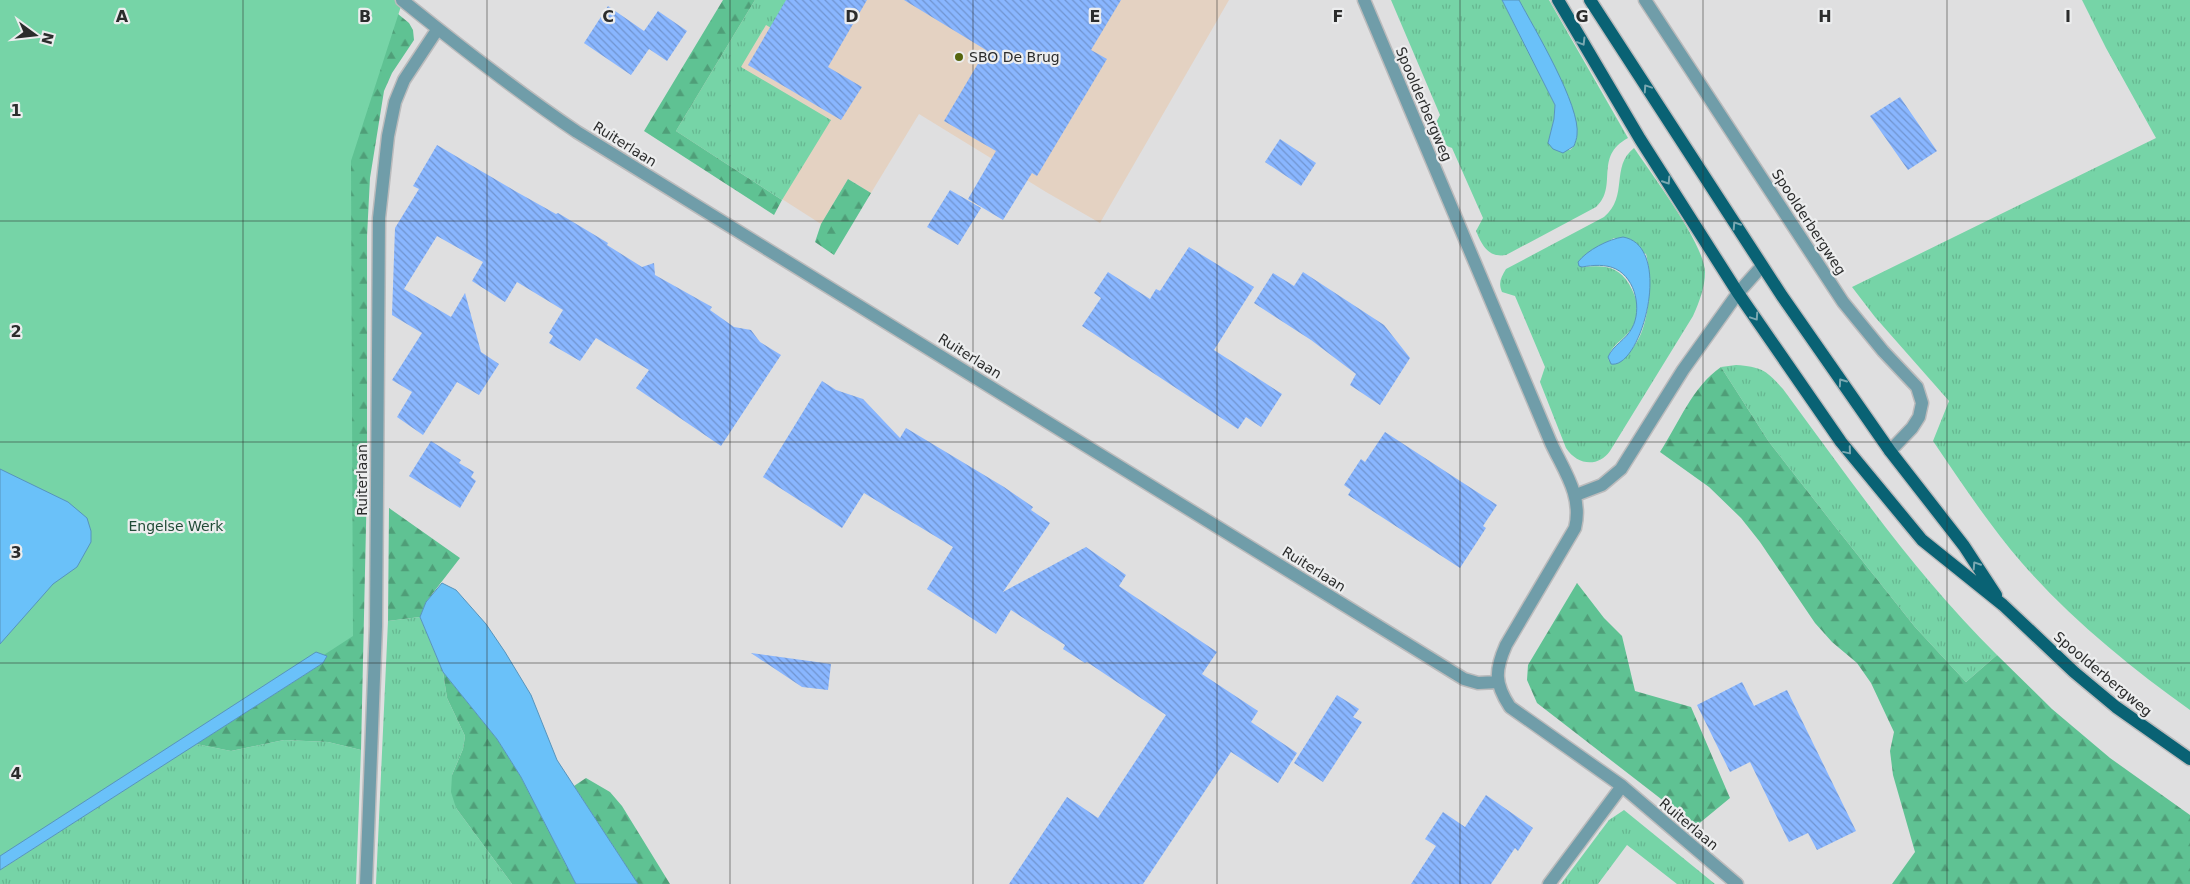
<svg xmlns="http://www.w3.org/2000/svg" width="2190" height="884" viewBox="0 0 2190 884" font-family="'DejaVu Sans',sans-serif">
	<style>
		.education { fill: #e4d2c2 }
		.grass { fill: url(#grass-tufts); fill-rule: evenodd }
		.forest { fill: url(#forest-firs) }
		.park { fill: #76d4a7 }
		.water { fill: #6ac1f9; stroke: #5794bc }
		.building { fill: url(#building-back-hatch) }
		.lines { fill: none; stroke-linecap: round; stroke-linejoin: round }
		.minor-casing { stroke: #bbbbbc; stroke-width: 15 }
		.major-casing { stroke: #bbbbbc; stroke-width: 15 }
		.minor { stroke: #709da9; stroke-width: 12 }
		.major { stroke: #096274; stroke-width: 12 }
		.oneway { stroke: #7aa8b1 }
		.grid { fill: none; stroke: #2b2c2c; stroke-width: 1; stroke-opacity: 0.55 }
		.poi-dot { fill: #55650e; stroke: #ecedee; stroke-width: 2 }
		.labels { text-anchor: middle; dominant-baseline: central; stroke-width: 4.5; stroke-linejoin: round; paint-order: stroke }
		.poi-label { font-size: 14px; fill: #2b2c2c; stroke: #ecedee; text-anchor: start }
		.street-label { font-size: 14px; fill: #2b2c2c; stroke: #ecedee }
		.park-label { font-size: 14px; fill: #214b37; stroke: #ecedee }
		.grid-label { font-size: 16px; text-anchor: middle; font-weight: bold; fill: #2b2c2c; stroke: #ecedee; stroke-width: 4.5; stroke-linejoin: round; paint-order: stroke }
	</style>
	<defs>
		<pattern id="grass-tufts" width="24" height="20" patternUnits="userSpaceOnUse" patternTransform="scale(1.25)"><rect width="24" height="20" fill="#76d4a7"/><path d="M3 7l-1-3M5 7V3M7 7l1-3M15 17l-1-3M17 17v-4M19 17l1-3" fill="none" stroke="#66b690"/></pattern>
		<pattern id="forest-firs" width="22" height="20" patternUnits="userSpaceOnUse" patternTransform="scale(1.25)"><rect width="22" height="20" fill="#5fc293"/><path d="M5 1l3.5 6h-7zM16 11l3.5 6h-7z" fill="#4f9e78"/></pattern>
		<pattern id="building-back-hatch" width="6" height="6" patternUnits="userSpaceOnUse" patternTransform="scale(1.25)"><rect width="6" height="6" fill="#89b6ff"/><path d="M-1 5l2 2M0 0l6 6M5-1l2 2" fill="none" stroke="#7094cf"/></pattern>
	</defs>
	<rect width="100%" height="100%" fill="#dfdfe0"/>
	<path class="education" d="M 755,0 L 1229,0 L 1100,223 L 1046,192 L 919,114 L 871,193 L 848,179 L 821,224 L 676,131 Z"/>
	<path class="grass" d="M 755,0 L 802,0 L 785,36 L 766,25 L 741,67 L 831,120 L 782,200 L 676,131 Z
		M 1391,0 L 1502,0 L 1555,105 L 1554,119 L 1548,143 L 1570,150 L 1574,146 L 1577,134 L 1545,51 L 1519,0 L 1549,0 L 1628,138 C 1593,157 1619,186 1596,207 L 1506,255 C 1488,258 1482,245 1476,231 L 1483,218 L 1452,148 L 1439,143 L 1433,128 L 1440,115 Z
		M 2082,0 L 2190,0 L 2190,710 C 2130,667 2071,619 2022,563 C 1989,525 1961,482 1933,441 L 1949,401 L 1875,317 L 1852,287 L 2156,138 L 2106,48 Z
		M 1634,148 C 1652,175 1704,243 1705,272 C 1705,287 1699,303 1693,316 L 1610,451 C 1598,468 1577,465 1566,448 L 1540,382 L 1545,367 L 1515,296 L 1502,292 C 1498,283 1501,277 1506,269 L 1604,217 C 1629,196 1610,167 1634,148 ZM 1614,238 L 1646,254 C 1653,279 1650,332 1630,351 C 1625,356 1615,358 1609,361 C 1605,338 1658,334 1629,284 C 1618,265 1602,265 1582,267 L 1604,244 Z
		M 1736,365 C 1762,367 1766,370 1783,389 C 1851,481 1915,574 1997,655 L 1966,682 L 1915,627 L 1837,529 L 1769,442 L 1721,367 Z
		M 420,617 L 443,672 L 447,698 L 465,736 L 463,749 L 452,775 L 456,808 L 512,884 L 376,884 L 388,621 Z
		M 284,740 L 328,742 L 361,750 L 356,884 L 0,884 L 0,870 L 196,744 L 231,751 Z
		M 1624,810 L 1715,884 L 1677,884 L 1627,845 L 1598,884 L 1561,884 L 1609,820 Z"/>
	<path class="forest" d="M 381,0 L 409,23 L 413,30 L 414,40 L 392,73 L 384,91 L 370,178 L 367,236 L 367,482 L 361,750 L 328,742 L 284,740 L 231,751 L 196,744 L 323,663 L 296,419 Z
		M 723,0 L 755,0 L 676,131 L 782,200 L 774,215 L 644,131 Z
		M 848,179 L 871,193 L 834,255 L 815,242 L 821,224 Z
		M 1721,367 L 1769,442 L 1837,529 L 1915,627 L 1966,682 L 1997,655 L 2052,709 L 2110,758 L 2190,815 L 2190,884 L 1892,884 L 1915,852 L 1893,775 L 1890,751 L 1894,732 L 1871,683 L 1857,663 L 1832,642 L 1815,623 L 1760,542 L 1741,518 L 1709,487 L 1660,452 C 1679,423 1692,387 1721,367 Z
		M 389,508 L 460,558 L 426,602 L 420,617 L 388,621 Z
		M 1577,583 L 1604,618 L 1622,636 L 1635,691 L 1691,707 L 1730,798 L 1696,826 L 1537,703 L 1527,680 L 1528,665 Z
		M 443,672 L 497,739 L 521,777 L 576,884 L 512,884 L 456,808 L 451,792 L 452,775 L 463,749 L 465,736 L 447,698 Z
		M 586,778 L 610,792 L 622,806 L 670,884 L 638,884 L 574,786 Z"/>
	<path class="park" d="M 0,0 L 403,0 L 351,161 L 353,636 L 0,866 Z"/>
	<path class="water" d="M 1502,0 L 1519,0 C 1534,28 1581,106 1577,135 C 1577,138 1575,143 1574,146 L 1563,153 L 1553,149 L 1548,143 L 1554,119 L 1555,105 Z
		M 1623,237 C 1675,246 1641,370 1611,364 L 1608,357 C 1613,345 1626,340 1632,328 C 1642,310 1636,279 1616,269 C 1606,264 1593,265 1582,267 L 1579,266 L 1578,262 C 1587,250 1609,239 1623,237 Z
		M 0,469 L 68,502 L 87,518 L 91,531 L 91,542 L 77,567 L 53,584 L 0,644 Z
		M 442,583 L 456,590 L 486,624 L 505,652 L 531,695 L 557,760 L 638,884 L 576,884 L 521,777 L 497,739 L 443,672 L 420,617 L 426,602 Z
		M 316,652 L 327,656 L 323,663 L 0,870 L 0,856 Z"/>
	<path class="building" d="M 786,0 L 867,0 L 828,67 L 862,87 L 841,120 L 748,65 Z
		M 904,0 L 1121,0 L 1091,50 L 1107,59 L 1037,176 L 1032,173 L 1003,220 L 968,199 L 996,151 L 944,121 L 986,50 Z
		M 608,6 L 644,31 L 658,11 L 687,31 L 667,61 L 649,49 L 631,75 L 584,43 Z
		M 1900,97 L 1937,151 L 1908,170 L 1870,116 Z
		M 1280,139 L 1316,163 L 1301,186 L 1265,162 Z
		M 437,145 L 515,191 L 556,214 L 558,213 L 608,243 L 607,245 L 642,267 L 654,263 L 655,275 L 712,307 L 710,310 L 734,327 L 751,330 L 760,342 L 781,355 L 721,446 L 636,388 L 649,370 L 596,338 L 580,361 L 549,343 L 553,336 L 549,333 L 563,310 L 517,282 L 505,302 L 472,281 L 483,262 L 437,236 L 404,289 L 451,317 L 465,293 L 481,352 L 499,364 L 479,395 L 457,382 L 423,435 L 397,417 L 412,392 L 392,380 L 422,333 L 392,315 L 395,228 L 419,189 L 413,186 Z
		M 950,190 L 981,208 L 958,245 L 927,227 Z
		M 1189,247 L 1254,287 L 1214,350 L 1282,394 L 1261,427 L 1246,417 L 1238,429 L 1082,326 L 1101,298 L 1094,293 L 1108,272 L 1150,299 L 1156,289 L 1160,291 Z
		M 1303,272 L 1384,325 L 1410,358 L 1380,405 L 1350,385 L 1356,374 L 1311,340 L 1254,303 L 1273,273 L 1294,286 Z
		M 822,381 L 836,390 L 863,399 L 900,438 L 906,428 L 1004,487 L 1033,507 L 1031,510 L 1050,523 L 1003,592 L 1086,547 L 1126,575 L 1119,586 L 1217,652 L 1202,674 L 1258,711 L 1251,722 L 1297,753 L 1278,783 L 1231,752 L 1143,884 L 1009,884 L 1067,797 L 1098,818 L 1166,715 L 1087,662 L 1085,663 L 1063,649 L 1065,645 L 1011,610 L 996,634 L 927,589 L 953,547 L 864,493 L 842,528 L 763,477 Z
		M 1385,432 L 1497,505 L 1483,526 L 1486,528 L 1460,568 L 1348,495 L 1351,490 L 1344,485 L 1361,459 L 1365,462 Z
		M 431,441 L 461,460 L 459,463 L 474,472 L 471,477 L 476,481 L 460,508 L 409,476 Z
		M 751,653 L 831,664 L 828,690 L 802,687 Z
		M 1742,682 L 1754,706 L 1787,690 L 1856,831 L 1817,850 L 1808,833 L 1789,842 L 1750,762 L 1730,772 L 1697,705 Z
		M 1337,695 L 1359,709 L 1353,717 L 1362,722 L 1323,782 L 1294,763 Z
		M 1486,795 L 1533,828 L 1518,851 L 1515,848 L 1491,884 L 1411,884 L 1436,846 L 1425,839 L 1443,812 L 1465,827 Z"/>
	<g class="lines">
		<g class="minor-casing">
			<path id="minor" d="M 402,0 C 459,46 516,91 577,132 L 1464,679 L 1478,683 L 1498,682
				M 1364,0 L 1551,443 C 1564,471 1583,496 1575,528 L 1506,645 C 1495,670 1494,683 1510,707 L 1622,786 L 1737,884
				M 1645,0 L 1843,302 L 1883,351 L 1917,387 L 1922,403 L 1919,417 L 1912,428 L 1890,451
				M 1576,495 L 1602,485 L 1621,469 L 1683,370 L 1738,293 L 1762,266
				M 366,884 L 376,626 L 379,218 L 388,136 L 395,102 L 404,80 L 437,30
				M 1549,884 L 1622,786"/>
		</g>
		<g class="major-casing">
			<path id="major" d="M 1558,0 L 1640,139 L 1738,293 L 1841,442 L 1922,540 L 2003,605 L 2074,672 L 2116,707 L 2190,759
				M 1590,0 L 1782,296 L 1890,451 L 1964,546 L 1996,595"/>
		</g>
		<use href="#minor" class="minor"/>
		<use href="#major" class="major"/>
	</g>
	<defs><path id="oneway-chevron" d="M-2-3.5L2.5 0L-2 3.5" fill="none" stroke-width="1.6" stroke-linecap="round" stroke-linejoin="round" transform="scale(1.25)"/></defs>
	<g class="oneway">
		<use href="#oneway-chevron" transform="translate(1582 42) rotate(59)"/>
		<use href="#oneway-chevron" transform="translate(1647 88) rotate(-124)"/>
		<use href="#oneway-chevron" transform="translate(1667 181) rotate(57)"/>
		<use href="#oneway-chevron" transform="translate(1736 225) rotate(-123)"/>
		<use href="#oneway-chevron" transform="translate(1755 317) rotate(56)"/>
		<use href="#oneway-chevron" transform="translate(1842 382) rotate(-125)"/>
		<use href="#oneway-chevron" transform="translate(1848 451) rotate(50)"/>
		<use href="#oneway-chevron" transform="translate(1976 565) rotate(-123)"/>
	</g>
	<path class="grid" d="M 243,0 L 243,884M 487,0 L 487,884M 730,0 L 730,884M 973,0 L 973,884M 1217,0 L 1217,884M 1460,0 L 1460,884M 1703,0 L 1703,884M 1947,0 L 1947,884M 0,221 L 2190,221M 0,442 L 2190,442M 0,663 L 2190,663"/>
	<circle class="poi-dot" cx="959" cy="57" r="5"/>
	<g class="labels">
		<g class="poi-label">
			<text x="969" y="57">SBO De Brug</text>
		</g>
		<g class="street-label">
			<text transform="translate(1424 104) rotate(67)">Spoolderbergweg</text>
			<text transform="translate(625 144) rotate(32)">Ruiterlaan</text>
			<text transform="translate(1809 222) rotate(57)">Spoolderbergweg</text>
			<text transform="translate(970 356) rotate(32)">Ruiterlaan</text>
			<text transform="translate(362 480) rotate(-90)">Ruiterlaan</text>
			<text transform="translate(1314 569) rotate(32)">Ruiterlaan</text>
			<text transform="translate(2103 674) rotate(40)">Spoolderbergweg</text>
			<text transform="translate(1689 824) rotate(40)">Ruiterlaan</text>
		</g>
		<g class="park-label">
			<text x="176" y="526">Engelse Werk</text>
		</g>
	</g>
	<g class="grid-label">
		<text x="122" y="22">A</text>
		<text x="365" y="22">B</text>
		<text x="608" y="22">C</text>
		<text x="852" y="22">D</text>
		<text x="1095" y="22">E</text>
		<text x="1338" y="22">F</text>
		<text x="1582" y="22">G</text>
		<text x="1825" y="22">H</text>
		<text x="2068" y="22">I</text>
		<text x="16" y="116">1</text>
		<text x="16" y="337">2</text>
		<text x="16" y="558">3</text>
		<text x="16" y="779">4</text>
	</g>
	<g transform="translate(35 35) rotate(105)" stroke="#ecedee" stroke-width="4" paint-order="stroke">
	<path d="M0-4L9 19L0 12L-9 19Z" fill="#2b2c2c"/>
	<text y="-8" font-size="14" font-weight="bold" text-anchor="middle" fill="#2b2c2c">N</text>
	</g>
</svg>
